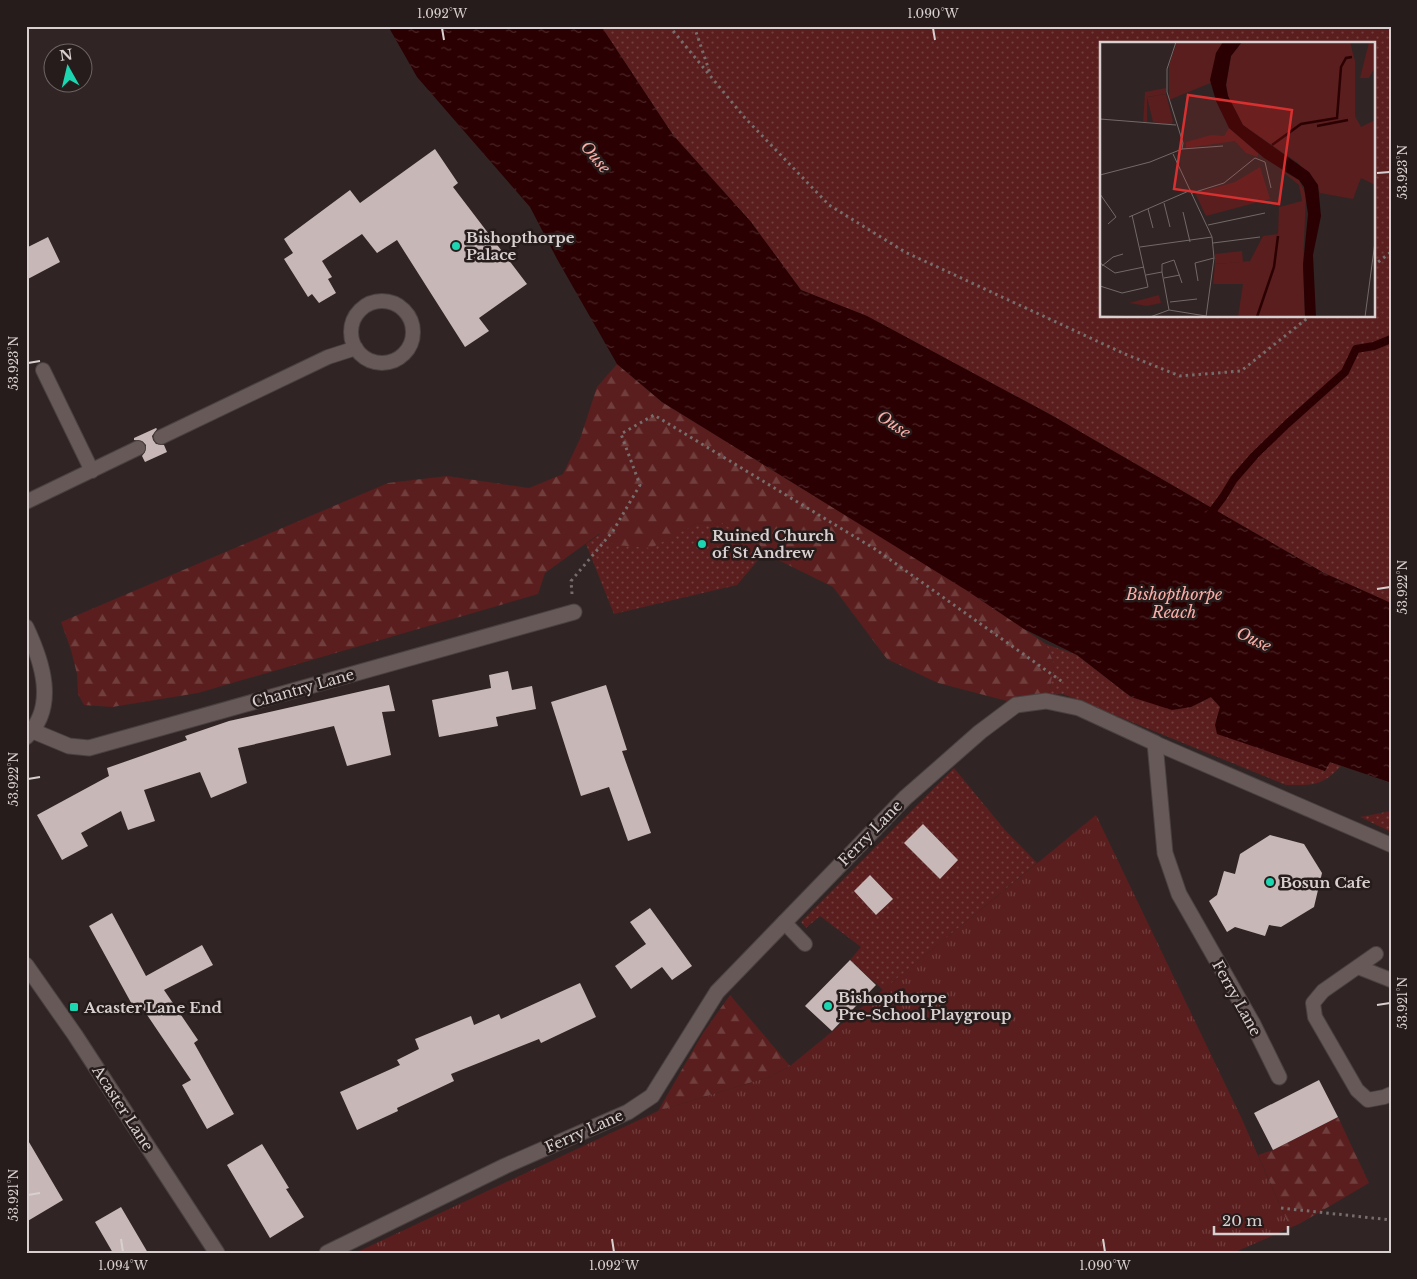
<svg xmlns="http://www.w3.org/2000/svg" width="1417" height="1279" viewBox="0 0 1417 1279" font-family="'Libre Baskerville',serif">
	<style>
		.grass { fill: url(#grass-dots); fill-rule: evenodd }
		.forest { fill: url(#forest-firs) }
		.park { fill: url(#park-tufts) }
		.water { fill: url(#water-ripples) }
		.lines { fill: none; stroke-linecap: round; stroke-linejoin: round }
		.stream { stroke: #2b0002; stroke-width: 8 }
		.building { fill: #c7b8b7 }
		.service-casing { stroke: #4a4040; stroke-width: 16 }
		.minor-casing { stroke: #4a4040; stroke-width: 17 }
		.tertiary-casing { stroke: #4a4040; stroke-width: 17 }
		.path { stroke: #766d6c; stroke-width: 3; stroke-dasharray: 2.5 4; stroke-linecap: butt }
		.service { stroke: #665958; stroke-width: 14 }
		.minor { stroke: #665958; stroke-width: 15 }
		.tertiary { stroke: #665958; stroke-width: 15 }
		.ticks { fill: none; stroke: #d8d0d0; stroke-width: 2 }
		.poi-dot { fill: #1cd5b1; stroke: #261c1b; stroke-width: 2 }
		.labels { text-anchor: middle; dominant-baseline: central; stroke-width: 5; stroke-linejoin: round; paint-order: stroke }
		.poi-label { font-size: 15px; font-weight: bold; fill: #d8d0d0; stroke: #261c1b; text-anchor: start }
		.street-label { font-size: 15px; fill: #d8d0d0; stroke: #261c1b }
		.water-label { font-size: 16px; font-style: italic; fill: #fbaea8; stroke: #261c1b }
		.inset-river { fill: none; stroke: #2b0002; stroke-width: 2.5 }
		.inset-road { fill: none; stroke: #736969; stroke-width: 1 }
		.view { fill: #d63030; fill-opacity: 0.15; stroke: #d63030; stroke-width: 2.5 }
		.inset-edge { fill: none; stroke: #d8d0d0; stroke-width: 2.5 }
		.neatline { fill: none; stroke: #d8d0d0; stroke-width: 2 }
		.ticks-label { font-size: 12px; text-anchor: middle; fill: #d8d0d0 }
	</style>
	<defs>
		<pattern id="grass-dots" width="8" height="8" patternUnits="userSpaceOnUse" patternTransform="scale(1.25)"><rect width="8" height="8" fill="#591e1d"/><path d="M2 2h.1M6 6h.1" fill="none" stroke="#703e3d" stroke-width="1.8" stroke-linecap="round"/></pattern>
		<pattern id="forest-firs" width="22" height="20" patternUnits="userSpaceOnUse" patternTransform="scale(1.25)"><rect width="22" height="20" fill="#591e1d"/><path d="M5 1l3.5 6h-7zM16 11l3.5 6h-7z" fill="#703e3d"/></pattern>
		<pattern id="park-tufts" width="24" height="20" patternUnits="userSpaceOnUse" patternTransform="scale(1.25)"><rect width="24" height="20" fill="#591e1d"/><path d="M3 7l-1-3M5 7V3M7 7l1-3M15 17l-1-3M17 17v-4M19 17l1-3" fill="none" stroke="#703e3d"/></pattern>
		<pattern id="water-ripples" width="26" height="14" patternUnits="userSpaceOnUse" patternTransform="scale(1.25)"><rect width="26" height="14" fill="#2b0002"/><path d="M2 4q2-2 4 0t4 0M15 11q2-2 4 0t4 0" fill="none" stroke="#492426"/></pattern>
	</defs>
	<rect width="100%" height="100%" fill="#302524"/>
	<path class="grass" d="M 601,26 L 1391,26 L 1391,603 L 1324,573 L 1053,416 L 867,316 L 801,290 L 751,222 L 673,135 ZM 1101,44 L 1373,44 L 1373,316 L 1101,316 Z
		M 723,523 L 764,553 L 737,585 L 614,614 L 586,544 L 600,534 L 680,532 L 696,524 Z
		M 1046,644 L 1077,655 L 1131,697 L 1191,707 L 1211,697 L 1220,707 L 1215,725 L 1325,771 L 1329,762 L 1341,766 C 1321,787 1313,785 1286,785 L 1063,694 L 1049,695 L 1054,664 Z
		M 954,768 L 1005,830 L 1037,863 L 883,990 L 850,960 L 861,947 L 820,916 L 806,928 L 801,922 Z
		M 1391,811 L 1391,832 L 1360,817 Z"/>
	<path class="forest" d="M 617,364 L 662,402 L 967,590 L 1046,644 L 1054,664 L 1049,695 L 1007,701 L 938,683 L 887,659 L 833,587 L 764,553 L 723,523 L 696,524 L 651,548 L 614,545 L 599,534 L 545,573 L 538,594 L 198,693 L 112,707 L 84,705 L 78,694 L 77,674 L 71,650 L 61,622 L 388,483 L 447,476 L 529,488 L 563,474 L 580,439 L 597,387 Z
		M 730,995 L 790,1066 L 772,1076 L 658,1111 L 703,1033 Z
		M 1338,1117 L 1369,1183 L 1301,1223 L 1290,1228 L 1258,1155 L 1273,1150 Z"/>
	<path class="park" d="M 1096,815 L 1241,1117 L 1290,1228 L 1233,1253 L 355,1253 L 658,1111 L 772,1076 L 790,1066 Z"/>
	<path class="water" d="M 388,26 L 601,26 L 673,135 L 751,222 L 801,290 L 867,316 L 1053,416 L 1324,573 L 1391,603 L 1391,789 L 1389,782 L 1330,762 L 1325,771 L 1217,734 L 1215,725 L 1220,707 L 1211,697 L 1191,707 L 1172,710 L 1131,697 L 1077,655 L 1024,629 L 966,590 L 662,402 L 617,364 L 557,259 L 530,207 L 417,77 Z"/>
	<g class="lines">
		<path class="stream" d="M 1208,517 L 1223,497 L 1234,479 L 1255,455 L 1287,424 L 1345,372 L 1356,349 L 1374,346 L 1391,339"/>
	</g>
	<path class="building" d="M 435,149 L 458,183 L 453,187 L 527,284 L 479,318 L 489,331 L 465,347 L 397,240 L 377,253 L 362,234 L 322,261 L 332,277 L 328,279 L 336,293 L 319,303 L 312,294 L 308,297 L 284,259 L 293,253 L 284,239 L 350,190 L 360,203 Z
		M 48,237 L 60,262 L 26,280 L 26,248 Z
		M 156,428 L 157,429 L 152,436 L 153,440 L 156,444 L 164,445 L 167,452 L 145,462 L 142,456 L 145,452 L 146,445 L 142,441 L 134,440 L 134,438 Z
		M 508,671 L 512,690 L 532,686 L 536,709 L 496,717 L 498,726 L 439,737 L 432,700 L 491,688 L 489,675 Z
		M 389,685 L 395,711 L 382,712 L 391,755 L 347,766 L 334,726 L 238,748 L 247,783 L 211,798 L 200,772 L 144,790 L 155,821 L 128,830 L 121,811 L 81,833 L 88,846 L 62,860 L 37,815 L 109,776 L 107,768 L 187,740 L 185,736 L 229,721 Z
		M 606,685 L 627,750 L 622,751 L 651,833 L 628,841 L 609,787 L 581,796 L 551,702 Z
		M 923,824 L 958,860 L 940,879 L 904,843 Z
		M 1270,835 L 1304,844 L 1322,873 L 1314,907 L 1281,927 L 1269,925 L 1265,936 L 1235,927 L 1227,932 L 1209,901 L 1217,895 L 1224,871 L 1235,874 L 1240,854 Z
		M 870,875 L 893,899 L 876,915 L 854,891 Z
		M 650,908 L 692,966 L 672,980 L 662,967 L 631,989 L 615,966 L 646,944 L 630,922 Z
		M 112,913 L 146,976 L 202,945 L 213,965 L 164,990 L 198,1040 L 194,1043 L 234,1114 L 207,1129 L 182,1085 L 191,1080 L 139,1003 L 134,1008 L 89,926 Z
		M 850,960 L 876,985 L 832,1031 L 805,1006 Z
		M 580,983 L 596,1017 L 541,1043 L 539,1039 L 451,1074 L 454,1081 L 397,1108 L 398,1111 L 357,1130 L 340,1092 L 400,1065 L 397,1060 L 419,1049 L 415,1039 L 471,1016 L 474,1025 L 499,1014 L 501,1019 Z
		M 1319,1080 L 1338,1117 L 1273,1150 L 1254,1113 Z
		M 26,1137 L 63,1200 L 26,1222 Z
		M 262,1144 L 289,1188 L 286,1189 L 304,1217 L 270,1238 L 227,1165 Z
		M 121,1207 L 148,1253 L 113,1253 L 95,1222 Z"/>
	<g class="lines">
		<g class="service-casing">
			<path id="service" d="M351 332a31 31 0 1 1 62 0a31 31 0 1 1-62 0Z
				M 43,370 L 92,471
				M 161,437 L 328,357 L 356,348
				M 26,502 L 138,448
				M 1155,743 L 1391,845
				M 784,922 L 805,944
				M 1376,954 L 1323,991 L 1313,1003 L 1315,1017 L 1357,1090 L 1368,1100 L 1384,1097 L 1391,1094
				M 1358,967 L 1391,980"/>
		</g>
		<g class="minor-casing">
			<path id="minor" d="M 33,731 L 69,746 L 89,748 L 574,612
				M 327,1253 L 505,1166 L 628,1112 L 652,1096 L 717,992 L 905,798 L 980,732 L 1016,705 L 1046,701 L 1079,708 L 1155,743 L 1165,853 L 1179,894 L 1253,1024 L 1279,1077"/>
		</g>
		<g class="tertiary-casing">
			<path id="tertiary" d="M 26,627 C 42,661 58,707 26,737
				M 26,965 L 75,1035 L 217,1253"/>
		</g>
		<path class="path" d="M 669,26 L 745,118 L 829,205 L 905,252 L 1125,354 L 1180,376 L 1241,371 L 1310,316
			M 694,26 L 710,73
			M 1373,266 L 1391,252
			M 572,594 L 571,581 L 613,531 L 640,485 L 621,434 L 654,415 L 875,549 L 1064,683
			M 1281,1208 L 1391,1220"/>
		<use href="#service" class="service"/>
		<use href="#minor" class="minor"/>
		<use href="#tertiary" class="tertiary"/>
	</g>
	<path class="ticks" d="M 442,28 L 444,40M 933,28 L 935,40M 1377,173 L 1390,172M 28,363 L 40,361M 1377,589 L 1390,587M 28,779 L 40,777M 1377,1005 L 1390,1003M 28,1195 L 40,1193M 121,1239 L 123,1252M 612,1239 L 614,1252M 1103,1239 L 1105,1252"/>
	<g class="poi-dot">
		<circle cx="456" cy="246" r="5"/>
		<circle cx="702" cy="544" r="5"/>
		<circle cx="1270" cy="882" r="5"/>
		<circle cx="828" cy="1006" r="5"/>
		<rect x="69" y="1002" width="10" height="10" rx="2.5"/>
	</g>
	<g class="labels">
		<g class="poi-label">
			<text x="466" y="237">Bishopthorpe<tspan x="466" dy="17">Palace</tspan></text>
			<text x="712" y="535">Ruined Church<tspan x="712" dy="17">of St Andrew</tspan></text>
			<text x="1280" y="882">Bosun Cafe</text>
			<text x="838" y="997">Bishopthorpe<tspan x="838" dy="17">Pre-School Playgroup</tspan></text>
			<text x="84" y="1007">Acaster Lane End</text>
		</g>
		<g class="street-label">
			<text transform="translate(303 688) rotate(-16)">Chantry Lane</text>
			<text transform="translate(870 833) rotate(-46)">Ferry Lane</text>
			<text transform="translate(1237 998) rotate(61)">Ferry Lane</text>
			<text transform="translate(123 1108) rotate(57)">Acaster Lane</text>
			<text transform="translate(584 1131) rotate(-24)">Ferry Lane</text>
		</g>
		<g class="water-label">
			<text transform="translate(596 157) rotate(50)">Ouse</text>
			<text transform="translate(894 424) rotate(33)">Ouse</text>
			<text x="1174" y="594">Bishopthorpe<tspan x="1174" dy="18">Reach</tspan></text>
			<text transform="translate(1254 639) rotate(25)">Ouse</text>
		</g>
	</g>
	<g transform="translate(1100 42)">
		<rect width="275" height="275" fill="#302524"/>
		<path d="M 142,0 L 250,0 L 255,19 L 255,74 L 261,85 L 275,78 L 275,143 L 261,136 L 253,157 L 220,151 L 217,143 L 198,121 L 143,83 L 128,54 L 126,43 L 131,14 ZM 66,46 L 66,52 L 47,55 L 47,80 L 43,81 L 45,50 ZM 179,127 L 199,138 L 206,153 L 203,223 L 205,275 L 138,275 L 143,242 L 113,242 L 115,222 L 150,219 L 163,194 L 178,192 L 179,165 L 202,159 L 199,143 Z" fill="#591e1d"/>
		<path d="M 77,0 L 123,0 L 116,11 L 113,40 L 69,58 L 69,23 ZM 269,0 L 275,0 L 275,25 L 269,36 L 260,36 ZM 129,86 L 158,111 L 158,115 L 146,111 L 135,99 L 86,106 L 86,100 L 111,93 L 124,94 Z" fill="#591e1d"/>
		<path d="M 66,52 L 73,79 L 71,83 L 53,80 L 47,55 Z" fill="#591e1d"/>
		<path d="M 160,125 L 170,157 L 106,174 L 95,151 L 135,140 ZM 142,209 L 143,220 L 115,222 L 115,212 ZM 59,253 L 61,261 L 47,264 L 29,261 Z" fill="#591e1d"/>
		<path d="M 123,0 L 142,0 L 131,14 L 126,43 L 128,54 L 143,83 L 209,130 L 218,143 L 221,174 L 213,213 L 216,275 L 205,275 L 203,223 L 208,172 L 204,145 L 199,138 L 164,116 L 129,86 L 116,59 L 110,38 L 116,11 Z" fill="#2b0002"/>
		<path class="inset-river" d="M 217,84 L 248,78M 172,103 L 201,82 L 237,76 L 241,25 L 246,16 L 252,15M 157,275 L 174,225 L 178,194"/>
		<path class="inset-road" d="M 76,0 L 67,27 L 67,50 L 83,101 L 82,107M 0,77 L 76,83M 82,107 L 123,104M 73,112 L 112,195 L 114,216 L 106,275M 0,133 L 50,120 L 82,107M 92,151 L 124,141 L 155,116 L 165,120 L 171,146M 0,152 L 16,175 L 8,182M 64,161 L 70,185M 48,167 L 53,186M 83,170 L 90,200M 29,175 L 91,148M 108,183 L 165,171M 113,201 L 160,195M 40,205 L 112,195M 0,221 L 15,231 L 44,225M 2,224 L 13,215 L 23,212M 62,230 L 69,268M 46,233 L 62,230 L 62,222 L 74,218 L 82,241M 64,236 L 80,233M 98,239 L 95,221 L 114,216M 0,244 L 22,251 L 48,245 L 32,173M 70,260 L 97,257M 0,274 L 50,275 L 69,268 L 106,274M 265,275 L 275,200"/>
		<path class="view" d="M 88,53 L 192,68 L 179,162 L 74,147 Z"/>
		<rect width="275" height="275" class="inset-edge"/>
	</g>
	<rect width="1417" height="1279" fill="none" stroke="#261c1b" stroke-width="55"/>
	<g transform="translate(68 68) rotate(352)"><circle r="24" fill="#261c1b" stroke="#6d6463"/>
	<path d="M0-4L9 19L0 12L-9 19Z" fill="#1cd5b1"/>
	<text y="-8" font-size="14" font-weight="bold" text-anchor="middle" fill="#d8d0d0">N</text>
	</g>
	<path d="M1214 1226v8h74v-8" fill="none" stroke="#d8d0d0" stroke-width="2.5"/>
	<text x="1222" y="1226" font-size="15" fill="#d8d0d0" stroke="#261c1b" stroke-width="4" paint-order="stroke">20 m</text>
	<rect x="28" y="28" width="1362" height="1224" class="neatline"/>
	<g class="ticks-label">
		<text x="442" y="18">1.092°W</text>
		<text x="933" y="18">1.090°W</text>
		<text transform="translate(1403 172) rotate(-90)" y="4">53.923°N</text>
		<text transform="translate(14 363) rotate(-90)" y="4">53.923°N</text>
		<text transform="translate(1403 587) rotate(-90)" y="4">53.922°N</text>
		<text transform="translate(14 779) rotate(-90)" y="4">53.922°N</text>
		<text transform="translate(1403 1003) rotate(-90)" y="4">53.921°N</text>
		<text transform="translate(14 1195) rotate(-90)" y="4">53.921°N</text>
		<text x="123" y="1270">1.094°W</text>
		<text x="614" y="1270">1.092°W</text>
		<text x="1105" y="1270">1.090°W</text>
	</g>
</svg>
